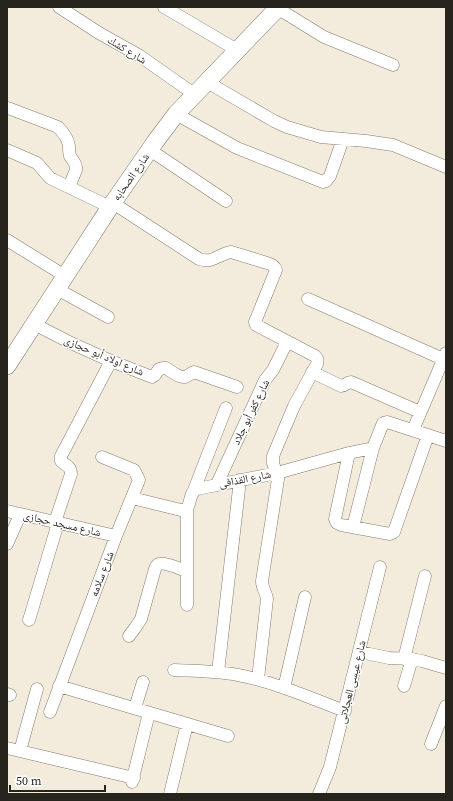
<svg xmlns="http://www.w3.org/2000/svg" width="453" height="801" viewBox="0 0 453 801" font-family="'Source Serif 4','Noto Naskh Arabic',serif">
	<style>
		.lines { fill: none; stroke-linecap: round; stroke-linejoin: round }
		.street-casing { stroke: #847d6f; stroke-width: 13 }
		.secondary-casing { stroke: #847d6f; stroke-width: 18 }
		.street { stroke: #fff; stroke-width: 12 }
		.secondary { stroke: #fff; stroke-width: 17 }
		.labels { text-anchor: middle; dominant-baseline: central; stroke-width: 3; stroke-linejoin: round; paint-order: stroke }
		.street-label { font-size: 11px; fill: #27241e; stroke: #fff }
	</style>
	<rect width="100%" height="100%" fill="#f3ebdb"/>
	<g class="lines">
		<g class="street-casing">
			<path id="street" d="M 59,7 L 99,33 L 140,56 L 194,94
				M 164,7 L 237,50
				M 277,8 L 324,37 L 393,65
				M 207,82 L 274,121 L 287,127 L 321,137 L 366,141 L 393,145 L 446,167
				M 8,108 L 58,127 C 64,133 68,139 69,146 C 69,150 69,153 70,156 C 73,161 77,164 76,170 L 69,187
				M 176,114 L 237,148 L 323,182 L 326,181 L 330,176 L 343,139
				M 7,150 L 37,163 L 50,178 L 110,207
				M 150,150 L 226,201
				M 113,203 L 199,259 C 213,264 218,254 231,252 L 267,263 C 271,264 275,266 276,270 L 255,322 L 256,325 L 315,356 C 318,359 318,360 317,364 L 294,406 L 273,456 L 273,463 L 278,479 L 262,581 C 262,588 266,592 267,599 L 258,679
				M 7,240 L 65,276
				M 57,289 L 108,317
				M 308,299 L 443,359
				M 34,324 L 71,343 L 111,361 L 152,377 L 155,375 L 159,369 L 163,368 L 166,368 C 171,371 179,378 185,377 C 189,376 190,373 194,372 L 237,387
				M 312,372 L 341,386 C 345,386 347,382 351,382 L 420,412
				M 413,430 L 446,353
				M 349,453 L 335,519 L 337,523 L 341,525 L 390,534 L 394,532 L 395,529 L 428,435
				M 217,484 L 265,380 L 273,370 L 287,342
				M 194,490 L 226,408
				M 132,498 L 185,511 C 192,505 188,493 197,489 L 277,473 L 349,453 L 373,448
				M 7,511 L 116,536
				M 55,522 L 71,474 C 71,466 66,466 61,461 L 61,456 L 111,361
				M 353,527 L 373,448 L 383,423 L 387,422 L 446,441
				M 7,544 L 20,515
				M 187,605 L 187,509
				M 29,620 L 58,523
				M 129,636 L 135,628 L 141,619 L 155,569 C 156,567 156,565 159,564 C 165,562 180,569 187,571
				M 360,652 L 389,658 L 412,659 L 422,661 L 446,668
				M 404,659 L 425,576
				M 174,670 C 195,671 217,671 238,675 C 275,682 310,698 345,711
				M 218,672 L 240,480
				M 59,686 L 228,736
				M 404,686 L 412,659
				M 284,688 L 305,597
				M 7,694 L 10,695
				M 135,708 L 143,682
				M 50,712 L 116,536 L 139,480 L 134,470 L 102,457
				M 431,744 L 446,706
				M 7,748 L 134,778
				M 20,751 L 37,689
				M 132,782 L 149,713
				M 170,794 L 187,724
				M 319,794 L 330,767 L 380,567"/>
		</g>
		<g class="secondary-casing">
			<path id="secondary" d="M 7,366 L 110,207 L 155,142 L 176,114 L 275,11 L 279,7"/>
		</g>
		<use href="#street" class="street"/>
		<use href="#secondary" class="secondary"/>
	</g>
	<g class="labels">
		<g class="street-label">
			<text transform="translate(127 50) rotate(31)">شارع كشك</text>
			<text transform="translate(131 177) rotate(-55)">شارع الصحابه</text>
			<text transform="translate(104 356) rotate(23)">شارع اولاد أبو حجازى</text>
			<text transform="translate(251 412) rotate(-64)">شارع كفر أبو جلاد</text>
			<text transform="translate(245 479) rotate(-11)">شارع القذافى</text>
			<text transform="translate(62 524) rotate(13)">شارع مسجد حجازى</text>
			<text transform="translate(102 574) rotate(-69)">شارع سلامه</text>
			<text transform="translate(352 682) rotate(-76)">شارع عيسى العجلاتى</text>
		</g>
	</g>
	<rect width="453" height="801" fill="none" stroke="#27241e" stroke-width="16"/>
	<path d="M10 785v6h95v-6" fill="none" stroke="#27241e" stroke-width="2"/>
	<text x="16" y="785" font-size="12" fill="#27241e" stroke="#ffffff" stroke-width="3" paint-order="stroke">50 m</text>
</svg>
